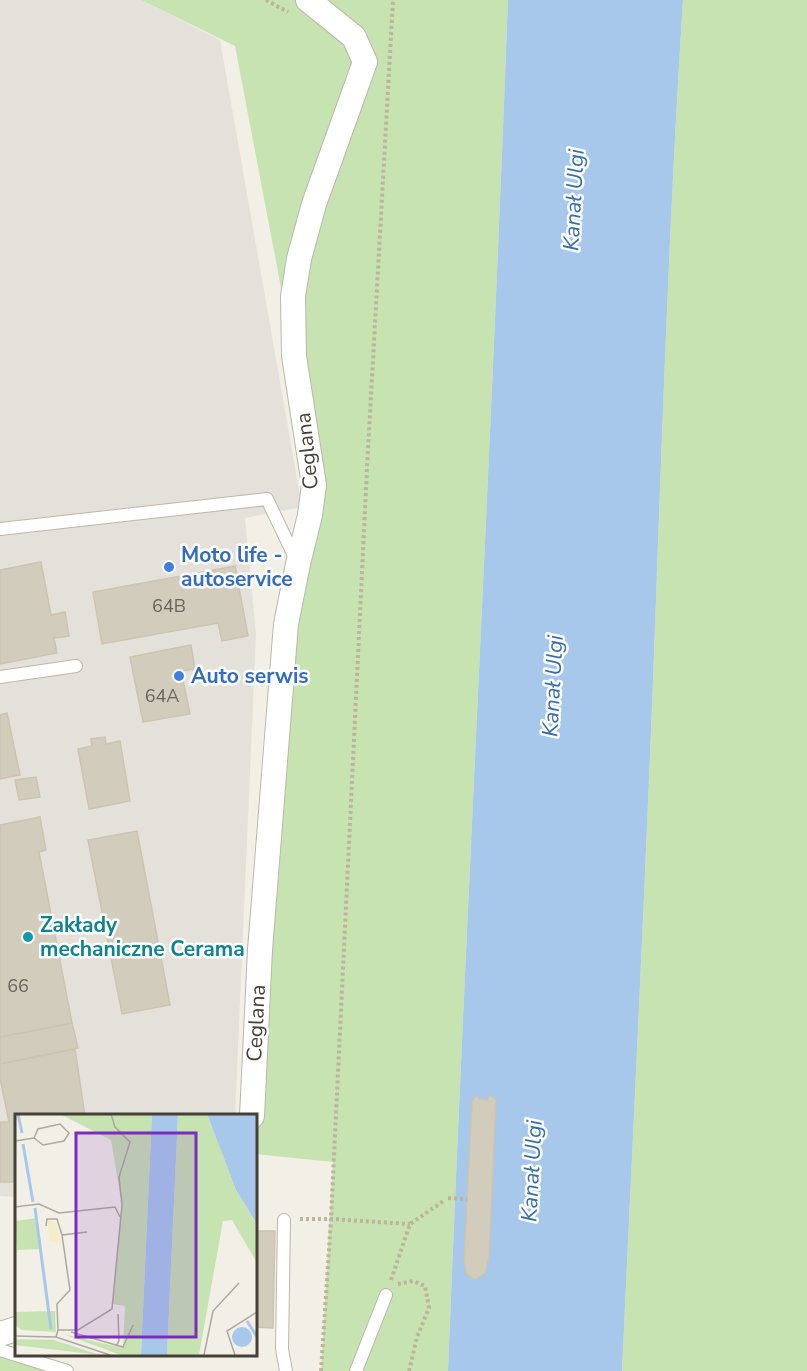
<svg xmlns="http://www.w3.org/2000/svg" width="807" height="1371" viewBox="0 0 807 1371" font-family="'Nunito Sans',sans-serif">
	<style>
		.industrial { fill: #e4e1db }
		.green { fill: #c8e3b2 }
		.water { fill: #a7c8ea }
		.building { fill: #d2ccbd; stroke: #ccc4b1; stroke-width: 1.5 }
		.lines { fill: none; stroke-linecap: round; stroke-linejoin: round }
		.service-casing { stroke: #bcb7aa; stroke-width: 14 }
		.minor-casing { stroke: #bcb7aa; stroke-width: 26 }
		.path { stroke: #bdb49c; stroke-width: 4; stroke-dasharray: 3 3; stroke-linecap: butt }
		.service { stroke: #fff; stroke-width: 12 }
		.minor { stroke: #fff; stroke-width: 24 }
		.shop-dot { fill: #3f7fe0; stroke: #fff; stroke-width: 2 }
		.culture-dot { fill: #0f9aa8; stroke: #fff; stroke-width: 2 }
		.labels { text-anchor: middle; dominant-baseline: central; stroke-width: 5; stroke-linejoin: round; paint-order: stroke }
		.number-label { font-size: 18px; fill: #686358 }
		.street-label { font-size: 21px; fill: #444036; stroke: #fff }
		.shop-label { font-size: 21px; font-weight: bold; fill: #366cbe; stroke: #fff; text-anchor: start }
		.culture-label { font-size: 21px; font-weight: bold; fill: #0d838f; stroke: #fff; text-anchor: start }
		.water-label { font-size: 22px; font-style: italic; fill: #386ea7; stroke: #fff }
		.inset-river { fill: none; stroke: #a7c8ea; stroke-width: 3 }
		.inset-road { fill: none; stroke: #aca9a0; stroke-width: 1.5 }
		.view { fill: #7b2cbf; fill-opacity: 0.15; stroke: #7b2cbf; stroke-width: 3 }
		.inset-edge { fill: none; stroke: #444036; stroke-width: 3 }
	</style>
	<rect width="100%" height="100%" fill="#f2efe6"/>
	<path class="industrial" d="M 0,0 L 141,0 L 220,40 L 302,507 L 245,518 L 256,634 L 235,1116 L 16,1116 L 16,1197 L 0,1196 Z"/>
	<path class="green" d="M 141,0 L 508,0 C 491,457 466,914 448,1371 L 321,1371 L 333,1162 L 255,1154 L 260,950 L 310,515 L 294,356 L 235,46 Z
		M 683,0 L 807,0 L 807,1371 L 622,1371 C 633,1132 645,893 654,654 C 662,436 669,218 683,0 Z
		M 0,1356 L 51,1369 L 58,1371 L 0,1371 Z"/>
	<path class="water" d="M 508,0 L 683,0 C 669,218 662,436 654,654 C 645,893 633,1132 622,1371 L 448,1371 C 466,914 491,457 508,0 Z"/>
	<path class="building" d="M 41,562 L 51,615 L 65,612 L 69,636 L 54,638 L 57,653 L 0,664 L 0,570 Z
		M 235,566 L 248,636 L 222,641 L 218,623 L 102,644 L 93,592 Z
		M 191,645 L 195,669 L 181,671 L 190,714 L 143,722 L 130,657 Z
		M 7,713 L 20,775 L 0,779 L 0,715 Z
		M 105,737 L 106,744 L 120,741 L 130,801 L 89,809 L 78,749 L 92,746 L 91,739 Z
		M 36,777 L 40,797 L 19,800 L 15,780 Z
		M 40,817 L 46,850 L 39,852 L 72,1023 L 0,1037 L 0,825 Z
		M 137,831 L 170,1005 L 122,1014 L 88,840 Z
		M 72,1023 L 78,1048 L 0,1064 L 0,1037 Z
		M 75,1049 L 85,1116 L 16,1116 L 16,1182 L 0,1182 L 0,1122 L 9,1122 L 0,1078 L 0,1064 Z
		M 477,1095 L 479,1099 L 487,1100 L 490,1095 L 496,1100 L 489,1259 L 485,1273 L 475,1280 L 466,1273 L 464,1259 L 472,1101 Z
		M 255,1231 L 275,1231 L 273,1328 L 255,1327 Z"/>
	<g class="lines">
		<g class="service-casing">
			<path id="service" d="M 0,529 L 267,499 L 297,562
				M 0,677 L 76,666
				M 284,1220 L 282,1349 L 286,1371
				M 0,1350 L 67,1371
				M 356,1371 L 386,1295"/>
		</g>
		<g class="minor-casing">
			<path id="minor" d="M 252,1116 L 260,950 L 286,624 L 298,564 L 310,515 L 314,485 L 294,356 L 293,296 L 299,259 L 314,204 L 365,62 L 354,37 L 308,0
				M 0,1334 L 16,1329"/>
		</g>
		<path class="path" d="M 266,0 L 288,12
			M 448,1198 L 467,1199
			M 300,1219 L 331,1219 L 410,1224
			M 391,1280 L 410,1224 L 445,1200
			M 398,1284 L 413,1281 L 425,1286 L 429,1308 L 417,1337 L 409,1371
			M 321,1371 L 331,1219 L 367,468 L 393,0"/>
		<use href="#service" class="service"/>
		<use href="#minor" class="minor"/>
	</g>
	<g class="shop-dot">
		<circle cx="169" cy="567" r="6"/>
		<circle cx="179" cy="676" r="6"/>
	</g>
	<circle class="culture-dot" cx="28" cy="937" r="6"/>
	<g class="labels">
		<g class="number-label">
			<text x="169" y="606">64B</text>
			<text x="162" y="696">64A</text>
			<text x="18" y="986">66</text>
		</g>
		<g class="street-label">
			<text transform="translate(307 451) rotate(-96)">Ceglana</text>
			<text transform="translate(256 1023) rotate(-87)">Ceglana</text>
		</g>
		<g class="shop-label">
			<text x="181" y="555">Moto life -<tspan x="181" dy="24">autoservice</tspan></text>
			<text x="191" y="676">Auto serwis</text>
		</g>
		<g class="culture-label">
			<text x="40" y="925">Zakłady<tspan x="40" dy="24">mechaniczne Cerama</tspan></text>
		</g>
		<g class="water-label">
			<text transform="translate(574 200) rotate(-87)">Kanał Ulgi</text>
			<text transform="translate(553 686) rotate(-87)">Kanał Ulgi</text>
			<text transform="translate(532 1171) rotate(-87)">Kanał Ulgi</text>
		</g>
	</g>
	<g transform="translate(15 1114)">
		<rect width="242" height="242" fill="#f2efe6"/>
		<path d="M 45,0 L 137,0 L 126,241 L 106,241 L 48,220 L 108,234 L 110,192 L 98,190 L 107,91 L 96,26 ZM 163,0 L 192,0 L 221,76 L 241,110 L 241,147 L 217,106 L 208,107 L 184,241 L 152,241 ZM 22,104 L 26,135 L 2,136 L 0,107 ZM 40,197 L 41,218 L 7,216 L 0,211 L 0,198 ZM 0,225 L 39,226 L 85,241 L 0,231 Z" fill="#c8e3b2"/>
		<path d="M 33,106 L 40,108 L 46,130 L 34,127 Z" fill="#f3eec5"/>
		<path d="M 137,0 L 163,0 L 152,241 L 126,241 ZM 192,0 L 241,0 L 241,109 L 221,76 ZM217 223a10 10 0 1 1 20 0a10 10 0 1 1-20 0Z" fill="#a7c8ea"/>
		<path class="inset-river" d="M 3,0 L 7,19M 8,30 L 18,88M 20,94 L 36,215M 232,207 L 242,223"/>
		<path class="inset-road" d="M 0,27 L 19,24 L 28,31 L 49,27 L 54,19 L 45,10 L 23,15 L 19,24M 0,93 L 24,90 L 44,99 L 100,93 L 105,103M 31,112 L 32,105 L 42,105 L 47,121M 43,216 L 42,190 L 55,176 L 47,121 L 72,118M 56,218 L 108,233 L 118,211M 0,222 L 41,223 L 95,241M 41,223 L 43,216 L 63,216 L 97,195 L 107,91 L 104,63 L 115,28 L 100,13 L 96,0M 101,232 L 104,227 L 103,200M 189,241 L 198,197 L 224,169M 220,241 L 212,217 L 242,198"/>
		<path class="view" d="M 61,19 L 181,19 L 181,223 L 61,223 Z"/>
		<rect width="242" height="242" class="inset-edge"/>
	</g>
</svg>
